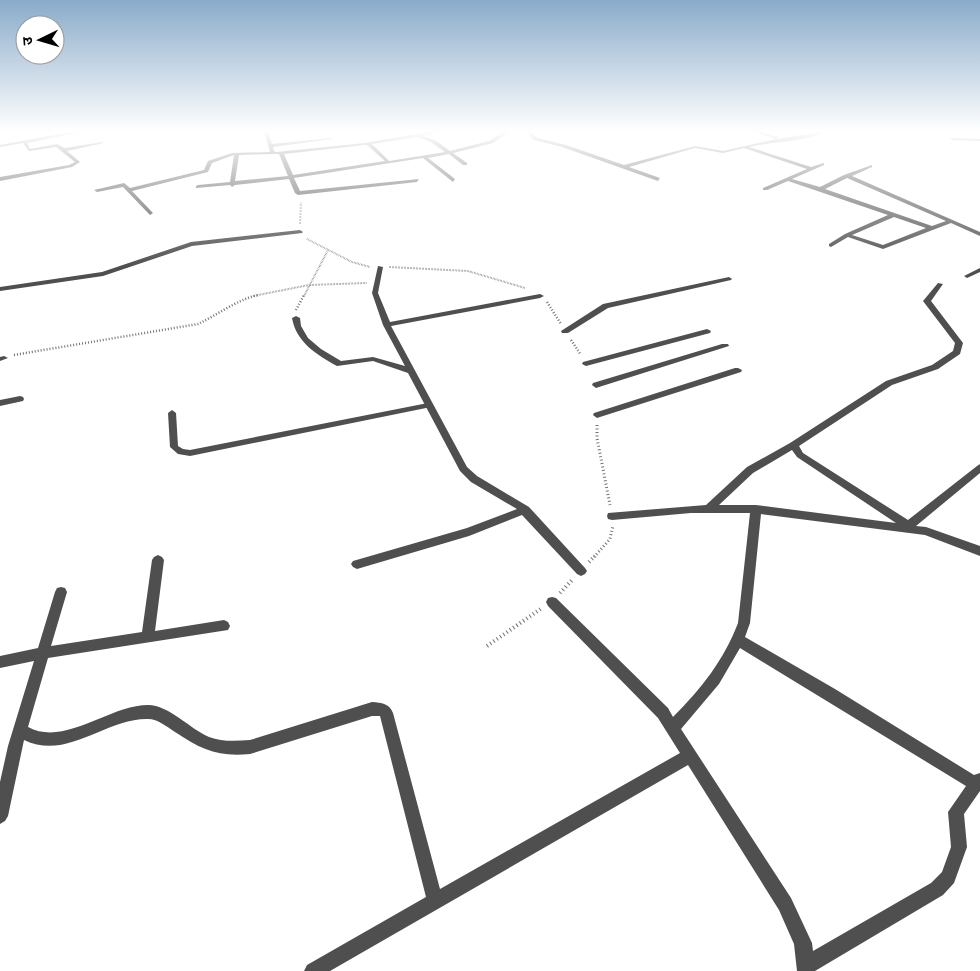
<svg xmlns="http://www.w3.org/2000/svg" width="980" height="971" viewBox="0 0 980 971" font-family="'DM Sans','Noto Sans Devanagari',sans-serif">
	<style>
		.lines { fill: none; stroke-linecap: round; stroke-linejoin: round }
		.path-far4 { stroke: #717171; stroke-width: 1; stroke-dasharray: 0.5 1; stroke-linecap: butt }
		.path-far3 { stroke: #717171; stroke-width: 2; stroke-dasharray: 0.5 1; stroke-linecap: butt }
		.path-far2 { stroke: #717171; stroke-width: 2.5; stroke-dasharray: 1 2; stroke-linecap: butt }
		.path-far1 { stroke: #717171; stroke-width: 3; stroke-dasharray: 1 2.5; stroke-linecap: butt }
		.path { stroke: #717171; stroke-width: 4; stroke-dasharray: 1 3; stroke-linecap: butt }
		.lane { fill: #4f4f4f; fill-rule: evenodd }
		.street { fill: #4f4f4f; fill-rule: evenodd }
	</style>
	<rect width="100%" height="100%" fill="#fff"/>
	<g class="lines">
		<path class="path-far4" d="M 301,204 L 301,202"/>
		<path class="path-far3" d="M 300,224 L 301,203
			M 307,239 L 352,262 L 370,267
			M 389,267 L 468,271 L 525,288
			M 253,296 L 309,285 L 367,283
			M 304,296 L 328,250"/>
		<path class="path-far2" d="M 547,302 L 561,324
			M 296,310 L 304,295
			M 571,340 L 581,355
			M 14,355 L 198,324 C 217,315 240,298 259,295"/>
		<path class="path-far1" d="M 597,425 L 597,438 L 610,505
			M 594,557 L 610,539 L 613,526"/>
		<path class="path" d="M 589,562 L 595,556
			M 560,593 L 573,579
			M 487,646 L 542,608"/>
		<path class="lane" d="M 428,403 L 431,403 L 432,405 L 431,407 L 190,456 L 178,454 L 170,447 L 168,413 L 172,410 L 176,413 L 178,446 L 183,449 L 190,450 Z"/>
		<path class="street" d="M 76,131 L 86,131 L 27,143 L 30,149 L 57,144 L 65,148 L 102,142 L 104,143 L 67,151 L 80,162 L 72,167 L 0,181 L 0,177 L 69,165 L 75,162 L 56,147 L 29,151 L 23,143 L 0,147 L 0,145 Z
			M 264,131 L 268,131 L 272,144 L 330,138 L 332,139 L 273,147 L 274,151 L 276,152 L 365,143 L 434,131 L 444,131 L 422,136 L 435,140 L 450,151 L 489,141 L 505,131 L 510,131 L 493,143 L 453,153 L 467,163 L 467,165 L 463,165 L 449,154 L 428,158 L 455,179 L 453,182 L 423,158 L 294,178 L 300,191 L 419,179 L 417,182 L 298,195 L 295,193 L 289,179 L 235,185 L 232,187 L 230,185 L 196,188 L 196,186 L 198,185 L 230,182 L 234,155 L 212,163 L 208,172 L 132,191 L 152,212 L 153,213 L 150,215 L 123,187 L 97,192 L 94,190 L 124,183 L 130,188 L 204,170 L 208,161 L 232,153 L 270,152 ZM 417,137 L 431,142 L 445,152 L 389,161 L 372,144 ZM 365,145 L 367,145 L 385,161 L 293,175 L 284,154 ZM 275,154 L 279,154 L 288,176 L 235,181 L 239,155 Z
			M 525,131 L 530,131 L 538,138 L 566,145 L 624,165 L 695,146 L 723,151 L 776,139 L 751,131 L 758,131 L 778,137 L 777,139 L 829,131 C 805,142 775,141 749,147 L 811,167 L 824,163 L 824,165 L 792,179 L 820,187 L 844,175 L 872,165 L 872,167 L 852,176 L 980,232 L 980,236 L 951,223 L 883,249 L 848,237 L 831,247 L 829,246 L 829,244 L 845,234 L 888,215 L 788,181 L 767,190 L 763,190 L 763,188 L 807,169 L 744,148 L 723,153 L 695,148 L 629,167 L 660,178 L 658,181 L 562,147 L 534,140 ZM 847,178 L 946,221 L 932,226 L 825,189 ZM 894,217 L 926,228 L 883,245 L 852,235 Z
			M 950,138 L 980,139 L 980,141 L 952,140 Z
			M 300,230 L 303,232 L 302,233 L 192,246 L 103,276 L 0,291 L 0,287 L 102,272 L 191,242 Z
			M 378,266 L 383,267 L 378,293 L 390,322 L 540,294 L 544,296 L 540,298 L 391,326 L 467,467 L 477,476 L 529,507 L 585,568 L 587,571 L 585,574 L 581,576 L 577,574 L 522,515 L 469,536 L 357,569 L 353,567 L 351,564 L 353,561 L 467,528 L 517,509 L 471,482 L 460,471 L 408,373 L 373,361 L 337,366 C 317,355 296,342 292,318 L 296,316 L 300,318 L 301,326 L 308,338 L 321,349 L 341,361 L 373,357 L 405,366 L 383,325 L 372,293 Z
			M 980,268 L 980,272 L 967,278 L 964,276 Z
			M 729,277 L 732,279 L 731,280 L 608,308 L 568,333 L 562,333 L 561,331 L 603,304 Z
			M 938,283 L 943,284 L 931,301 L 963,343 L 960,354 L 938,369 L 892,385 L 799,446 L 803,453 L 908,520 L 977,466 L 980,464 L 980,473 L 916,526 L 926,527 L 980,546 L 980,556 L 925,535 L 761,514 L 750,623 L 745,637 L 835,689 L 974,775 L 980,773 L 980,791 L 964,814 L 967,847 L 954,883 L 943,895 L 815,971 L 797,971 L 794,944 L 779,910 L 688,765 L 330,971 L 304,971 L 307,965 L 426,897 L 380,716 L 372,716 L 250,754 C 218,757 202,750 175,732 C 167,727 158,719 148,719 C 105,718 68,761 24,740 L 8,816 L 5,821 L 0,824 L 0,782 L 8,746 L 34,661 L 0,668 L 0,656 L 38,648 L 55,592 L 57,588 L 61,587 L 65,588 L 67,592 L 51,646 L 142,632 L 152,560 L 154,557 L 158,555 L 162,557 L 164,560 L 155,631 L 224,620 L 228,622 L 230,626 L 228,630 L 48,658 L 28,727 C 65,747 109,705 148,705 C 169,705 190,729 209,737 C 222,742 236,741 250,740 L 372,702 C 382,703 389,703 393,713 L 440,889 L 680,753 L 658,718 L 548,606 L 546,602 L 548,598 L 552,597 L 556,598 L 668,708 L 673,717 C 701,689 724,660 738,623 L 750,513 L 691,513 L 612,520 L 608,519 L 607,516 L 608,513 L 706,505 L 747,467 L 790,443 L 886,381 L 932,365 L 953,351 L 955,343 L 923,301 ZM 792,450 L 797,457 L 896,523 L 756,505 L 719,505 L 753,473 ZM 740,648 L 966,786 L 948,812 L 951,847 L 942,872 L 931,883 L 813,951 L 812,943 L 791,898 L 681,729 L 719,684 Z
			M 707,329 L 711,331 L 710,333 L 586,366 L 582,364 L 583,362 Z
			M 722,344 L 728,344 L 729,346 L 599,387 L 596,388 L 592,385 L 593,383 Z
			M 4,356 L 8,358 L 0,361 L 0,357 Z
			M 735,368 L 738,368 L 742,370 L 741,372 L 600,417 L 597,418 L 593,415 L 594,413 Z
			M 20,396 L 23,397 L 24,399 L 23,401 L 0,406 L 0,400 Z"/>
	</g>
	<linearGradient id="sky" x2="0" y2="1"><stop stop-color="#8aabca"/><stop offset="0.49" stop-color="#fff"/><stop offset="1" stop-color="#fff" stop-opacity="0"/></linearGradient>
	<rect width="980" height="267" fill="url(#sky)"/>
	<g transform="translate(40 40) rotate(265)"><circle r="24" fill="#ffffff" stroke="#999999"/>
	<path d="M0-4L9 19L0 12L-9 19Z" fill="#000000"/>
	<text y="-8" font-size="14" font-weight="bold" text-anchor="middle" fill="#000000">उ</text>
	</g>
</svg>
